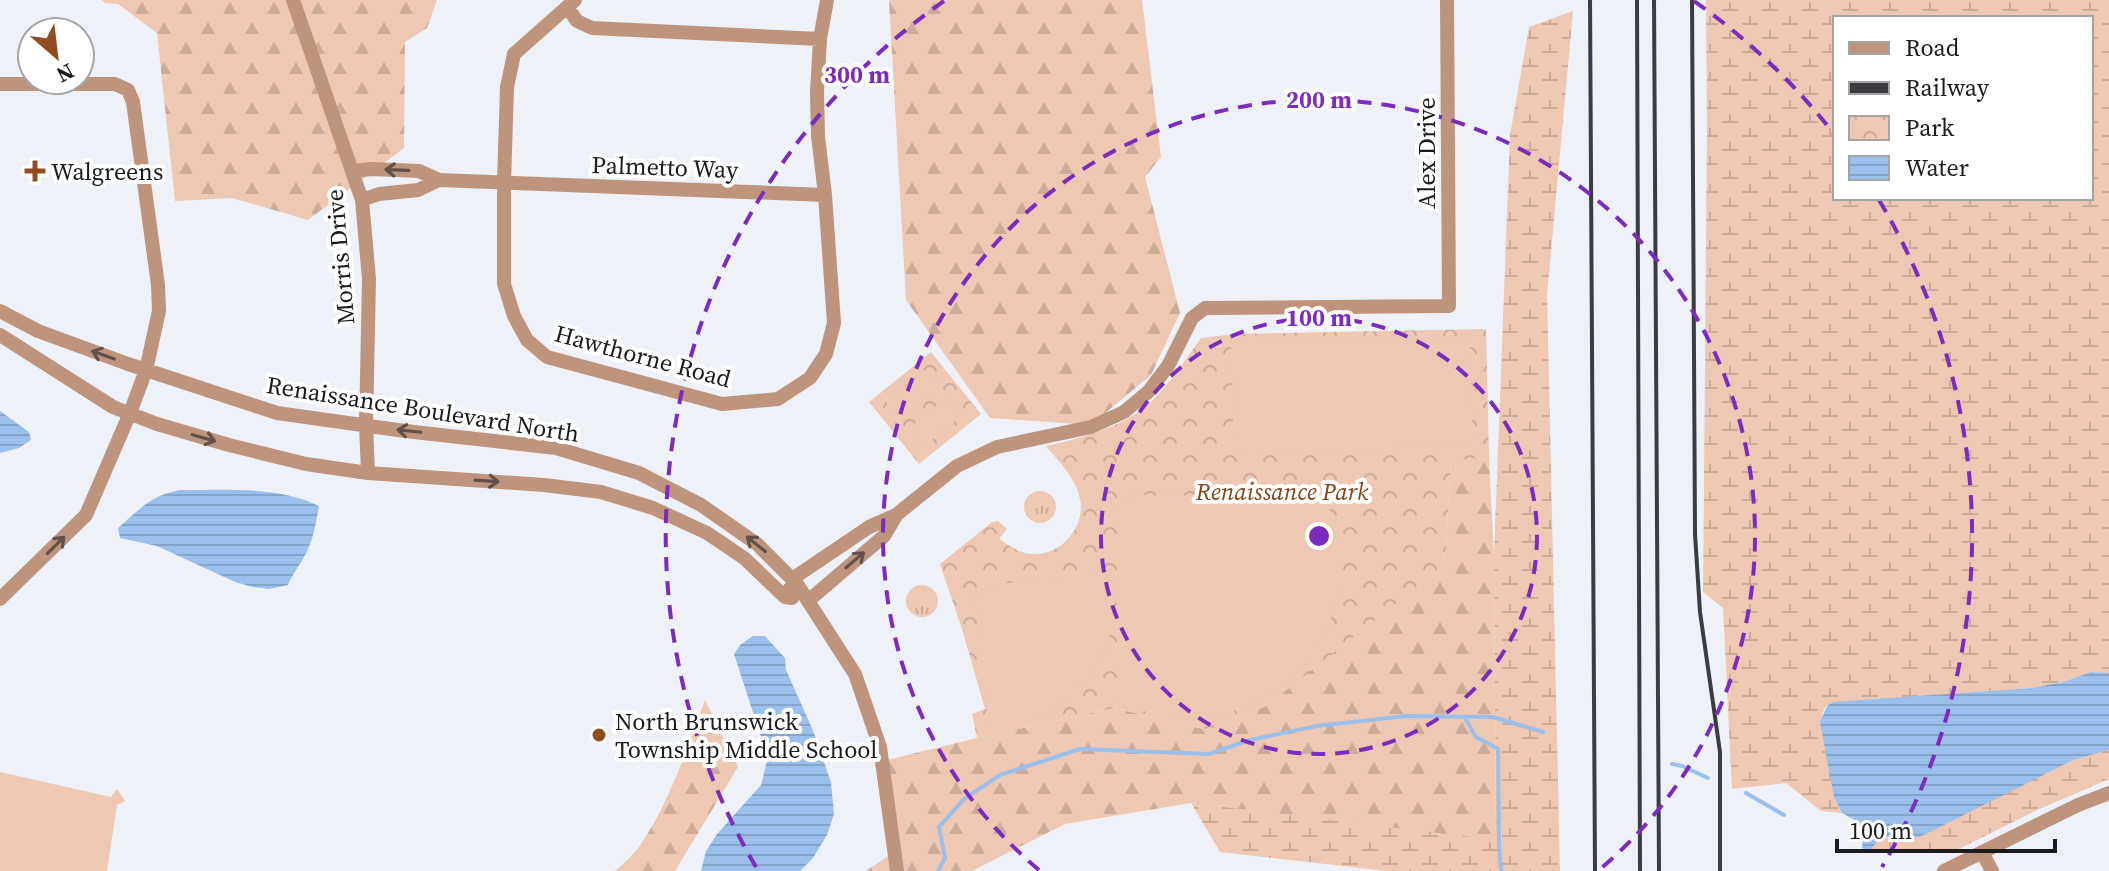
<svg xmlns="http://www.w3.org/2000/svg" width="2109" height="871" viewBox="0 0 2109 871" font-family="'Source Serif 4',serif">
	<style>
		.grass { fill: url(#grass-tufts) }
		.forest { fill: url(#forest-firs) }
		.wetland { fill: url(#wetland-marsh); fill-rule: evenodd }
		.park { fill: url(#park-crowns) }
		.pitch { fill: #eec8b2 }
		.water { fill: url(#water-rules) }
		.lines { fill: none; stroke-linecap: round; stroke-linejoin: round }
		.stream { stroke: #9bc0eb; stroke-width: 4 }
		.minor { stroke: #be947d; stroke-width: 14 }
		.rail { stroke: #3a3c3f; stroke-width: 4 }
		.oneway { stroke: #635148 }
		.ring { fill: none; stroke: #7b2cbf; stroke-width: 4; stroke-dasharray: 14 10 }
		.poi-dot { fill: #914d20; stroke: #fff; stroke-width: 3 }
		.labels { text-anchor: middle; dominant-baseline: central; stroke-width: 8; stroke-linejoin: round; paint-order: stroke }
		.street-label { font-size: 24px; fill: #191b1d; stroke: #fff }
		.poi-label { font-size: 24px; fill: #191b1d; stroke: #fff; text-anchor: start }
		.park-label { font-size: 24px; font-style: italic; fill: #834317; stroke: #fff }
		.centre { fill: #7b2cbf; stroke: #fff; stroke-width: 4 }
		.ring-label { font-size: 24px; text-anchor: middle; font-weight: bold; fill: #7b2cbf; stroke: #fff; stroke-width: 8; stroke-linejoin: round; paint-order: stroke }
	</style>
	<defs>
		<pattern id="grass-tufts" width="24" height="20" patternUnits="userSpaceOnUse" patternTransform="scale(2)"><rect width="24" height="20" fill="#eec8b2"/><path d="M3 7l-1-3M5 7V3M7 7l1-3M15 17l-1-3M17 17v-4M19 17l1-3" fill="none" stroke="#ccab99"/></pattern>
		<pattern id="forest-firs" width="22" height="20" patternUnits="userSpaceOnUse" patternTransform="scale(2)"><rect width="22" height="20" fill="#eec8b2"/><path d="M5 1l3.5 6h-7zM16 11l3.5 6h-7z" fill="#ccab99"/></pattern>
		<pattern id="wetland-marsh" width="20" height="14" patternUnits="userSpaceOnUse" patternTransform="scale(2)"><rect width="20" height="14" fill="#eec8b2"/><path d="M1 5h8M5 5V1M11 12h8M15 12V8" fill="none" stroke="#ccab99"/></pattern>
		<pattern id="park-crowns" width="20" height="18" patternUnits="userSpaceOnUse" patternTransform="scale(2)"><rect width="20" height="18" fill="#eec8b2"/><path d="M2 6a3 3 0 1 1 6 0M12 15a3 3 0 1 1 6 0" fill="none" stroke="#ccab99"/></pattern>
		<pattern id="water-rules" width="6" height="5" patternUnits="userSpaceOnUse" patternTransform="scale(2)"><rect width="6" height="5" fill="#9bc0eb"/><path d="M0 2.5h6" fill="none" stroke="#85a4c9"/></pattern>
	</defs>
	<rect width="100%" height="100%" fill="#eef2f8"/>
	<path class="grass" d="M1024 507a16 16 0 1 1 32 0a16 16 0 1 1-32 0Z
		M906 601a16 16 0 1 1 32 0a16 16 0 1 1-32 0Z"/>
	<path class="forest" d="M 102,0 L 437,0 L 427,28 L 405,42 L 404,148 L 308,220 L 232,198 L 175,201 L 157,33 L 118,4 L 105,3 Z
		M 889,0 L 1142,0 L 1161,157 L 1145,177 L 1180,313 L 1151,375 L 1091,425 L 990,418 L 906,300 Z
		M 1489,458 L 1494,556 L 1496,841 L 1191,803 L 1065,824 L 972,871 L 866,871 L 899,849 L 883,761 L 977,738 L 1114,708 L 1208,730 L 1445,564 L 1451,459 Z
		M 705,700 L 738,767 L 675,871 L 615,871 C 624,863 635,854 641,844 C 670,801 687,748 705,700 Z"/>
	<path class="wetland" d="M 1706,0 L 2109,0 L 2109,673 L 2091,672 L 2063,682 L 2031,688 L 1833,703 L 1826,706 L 1822,714 L 1834,797 L 1842,813 L 1821,811 L 1786,783 L 1732,789 L 1723,608 L 1703,592 L 1707,132 ZM 1835,18 L 2091,18 L 2091,198 L 1835,198 Z
		M 1573,11 L 1547,295 L 1560,871 L 1386,871 L 1220,852 L 1191,803 L 1496,840 L 1494,556 L 1510,135 L 1529,27 Z
		M 2109,750 L 2109,779 L 2035,811 L 1957,850 L 1920,852 L 1869,851 L 1883,835 L 2073,760 Z"/>
	<path class="park" d="M 1486,329 L 1489,458 L 1451,460 L 1445,564 L 1267,706 L 1208,730 L 1114,708 L 977,738 L 972,714 L 985,709 L 962,629 L 940,564 L 992,522 L 998,521 L 1007,529 L 999,539 C 1010,546 1020,554 1033,554 C 1061,556 1086,526 1080,499 C 1076,478 1060,463 1046,446 C 1079,439 1112,430 1140,411 C 1164,394 1184,361 1201,338 L 1235,334 Z
		M 931,352 L 981,414 L 919,464 L 869,402 Z"/>
	<path class="pitch" d="M 1470,336 L 1473,446 L 1234,452 L 1231,343 Z
		M 926,369 L 941,388 L 901,420 L 886,402 Z
		M 948,396 L 963,415 L 923,447 L 908,429 Z
		M 1132,495 L 1326,497 L 1340,543 L 1340,590 L 1325,635 L 1297,676 L 1258,703 L 1211,718 L 1163,717 L 1118,703 L 1118,512 L 1123,501 Z
		M 1111,570 C 1113,580 1115,591 1115,601 C 1115,660 1068,714 1013,730 C 1005,732 997,733 989,735 L 975,598 L 977,591 L 983,586 Z
		M 0,772 L 111,797 L 117,789 L 125,801 L 117,805 L 107,871 L 0,871 Z"/>
	<path class="water" d="M 0,411 L 29,432 L 31,440 L 19,448 L 0,453 Z
		M 180,490 C 223,490 280,486 319,506 C 316,523 313,542 304,557 C 299,567 292,574 288,585 L 269,589 L 253,587 L 235,582 L 157,546 L 120,538 L 118,528 C 140,509 151,495 180,490 Z
		M 753,636 L 765,636 L 785,658 L 786,670 L 812,728 L 831,782 L 834,814 L 827,835 L 813,858 L 800,871 L 701,871 L 706,851 L 717,834 L 761,785 L 769,753 L 762,740 L 734,654 L 740,645 Z
		M 2091,672 L 2109,673 L 2109,750 L 2073,760 L 1926,834 C 1910,841 1899,841 1883,835 L 1869,851 L 1862,848 L 1864,825 L 1842,813 L 1834,797 L 1820,722 L 1827,706 L 1833,702 L 2031,688 L 2063,682 Z"/>
	<g class="lines">
		<path class="stream" d="M 1465,718 L 1476,737 L 1498,749 L 1499,845 L 1501,871
			M 1672,764 L 1682,766 L 1708,778
			M 1746,793 L 1784,815
			M 938,871 L 945,858 L 939,827 L 964,799 L 1000,775 L 1080,749 L 1209,754 L 1250,740 L 1317,726 L 1406,716 L 1493,717 L 1543,732"/>
		<path class="minor" d="M 293,0 L 362,200 L 369,279 L 366,425 L 368,473
			M 575,0 L 514,54 L 507,87 L 504,183 L 504,284 L 514,316 L 527,340 L 547,357 L 722,404 L 778,399 L 810,378 L 826,354 L 834,323 L 825,195 L 818,136 L 817,92 L 820,39 L 827,0
			M 568,8 L 577,21 L 592,28 L 820,39
			M 0,84 L 115,84 L 128,90 L 133,102 L 158,285 L 159,311 L 146,370 L 130,413 L 86,515 L 0,599
			M 354,171 L 372,169 L 419,171 L 439,180 L 825,195
			M 362,200 L 379,194 L 418,190 L 439,180
			M 0,311 L 38,331 L 128,364 L 277,413 L 405,431 L 556,448 L 639,473 L 701,505 L 757,544 L 797,584 L 855,674 L 880,747 L 897,871
			M 0,335 L 113,407 L 157,424 L 229,445 L 306,464 L 368,473 L 544,485 L 601,492 L 653,508 L 707,533 L 744,558 L 785,597 L 792,598
			M 785,597 L 798,575 L 869,527 L 896,515 L 957,466 L 997,447 L 1091,427 L 1124,412 L 1149,391 L 1168,366 L 1192,318 L 1205,308 L 1449,306 L 1447,0
			M 808,601 L 884,536 L 896,516
			M 1982,852 L 1992,871
			M 1944,871 L 2078,805 L 2109,793"/>
		<path class="rail" d="M 1590,0 L 1595,871
			M 1637,0 L 1640,871
			M 1654,0 L 1659,871
			M 1692,0 L 1695,534 L 1700,612 L 1720,752 L 1720,871"/>
	</g>
	<defs><path id="oneway-shaft" d="M-6 0H5M1.5-3L5.5 0L1.5 3" fill="none" stroke-width="1.6" stroke-linecap="round" stroke-linejoin="round" transform="scale(2)"/></defs>
	<g class="oneway">
		<use href="#oneway-shaft" transform="translate(397 170) rotate(-178)"/>
		<use href="#oneway-shaft" transform="translate(103 355) rotate(-160)"/>
		<use href="#oneway-shaft" transform="translate(409 431) rotate(-174)"/>
		<use href="#oneway-shaft" transform="translate(204 438) rotate(16)"/>
		<use href="#oneway-shaft" transform="translate(487 481) rotate(4)"/>
		<use href="#oneway-shaft" transform="translate(756 544) rotate(-141)"/>
		<use href="#oneway-shaft" transform="translate(56 545) rotate(-45)"/>
		<use href="#oneway-shaft" transform="translate(855 560) rotate(-40)"/>
	</g>
	<g class="ring">
		<circle cx="1319" cy="536" r="218"/>
		<path d="M1039 870A436 436 0 1 1 1599 870"/>
		<path d="M756 867A653 653 0 0 1 944 1M1694 1A653 653 0 0 1 1834 134M1879 200A653 653 0 0 1 1882 867"/>
	</g>
	<g class="poi-dot">
		<path d="M31 159h8v8h8v8h-8v8h-8v-8h-8v-8h8z"/>
		<circle cx="599" cy="735" r="8"/>
	</g>
	<g class="labels">
		<g class="street-label">
			<text transform="translate(1426 153) rotate(-90)">Alex Drive</text>
			<text transform="translate(665 167) rotate(2)">Palmetto Way</text>
			<text transform="translate(340 257) rotate(-95)">Morris Drive</text>
			<text transform="translate(643 356) rotate(15)">Hawthorne Road</text>
			<text transform="translate(423 409) rotate(9)">Renaissance Boulevard North</text>
		</g>
		<g class="poi-label">
			<text x="51" y="171">Walgreens</text>
			<text x="615" y="721">North Brunswick<tspan x="615" dy="28">Township Middle School</tspan></text>
		</g>
		<g class="park-label">
			<text x="1282" y="491">Renaissance Park</text>
		</g>
	</g>
	<circle cx="1319" cy="536" r="12" class="centre"/>
	<g class="ring-label">
		<text x="857" y="83">300 m</text>
		<text x="1319" y="108">200 m</text>
		<text x="1319" y="326">100 m</text>
	</g>
	<rect x="1833" y="16" width="260" height="184" fill="#ffffff" stroke="#a3a4a5" stroke-width="2"/>
	<rect x="1849" y="42" width="40" height="12" fill="#be947d" stroke="#a3a4a5" stroke-width="2"/>
	<text x="1905" y="56" font-size="24" fill="#191b1d">Road</text>
	<rect x="1849" y="82" width="40" height="12" fill="#3a3c3f" stroke="#a3a4a5" stroke-width="2"/>
	<text x="1905" y="96" font-size="24" fill="#191b1d">Railway</text>
	<rect x="1849" y="116" width="40" height="24" fill="url(#park-crowns)" stroke="#a3a4a5" stroke-width="2"/>
	<text x="1905" y="136" font-size="24" fill="#191b1d">Park</text>
	<rect x="1849" y="156" width="40" height="24" fill="url(#water-rules)" stroke="#a3a4a5" stroke-width="2"/>
	<text x="1905" y="176" font-size="24" fill="#191b1d">Water</text>
	<g transform="translate(56 56) rotate(152)"><circle r="38" fill="#ffffff" stroke="#a3a4a5" stroke-width="2"/>
	<path d="M0-6L14 30L0 20L-14 30Z" fill="#914d20"/>
	<text y="-12" font-size="22" font-weight="bold" text-anchor="middle" fill="#191b1d">N</text>
	</g>
	<path d="M1837 839v12h218v-12" fill="none" stroke="#191b1d" stroke-width="4"/>
	<text x="1849" y="839" font-size="24" fill="#191b1d" stroke="#ffffff" stroke-width="6" paint-order="stroke">100 m</text>
</svg>
